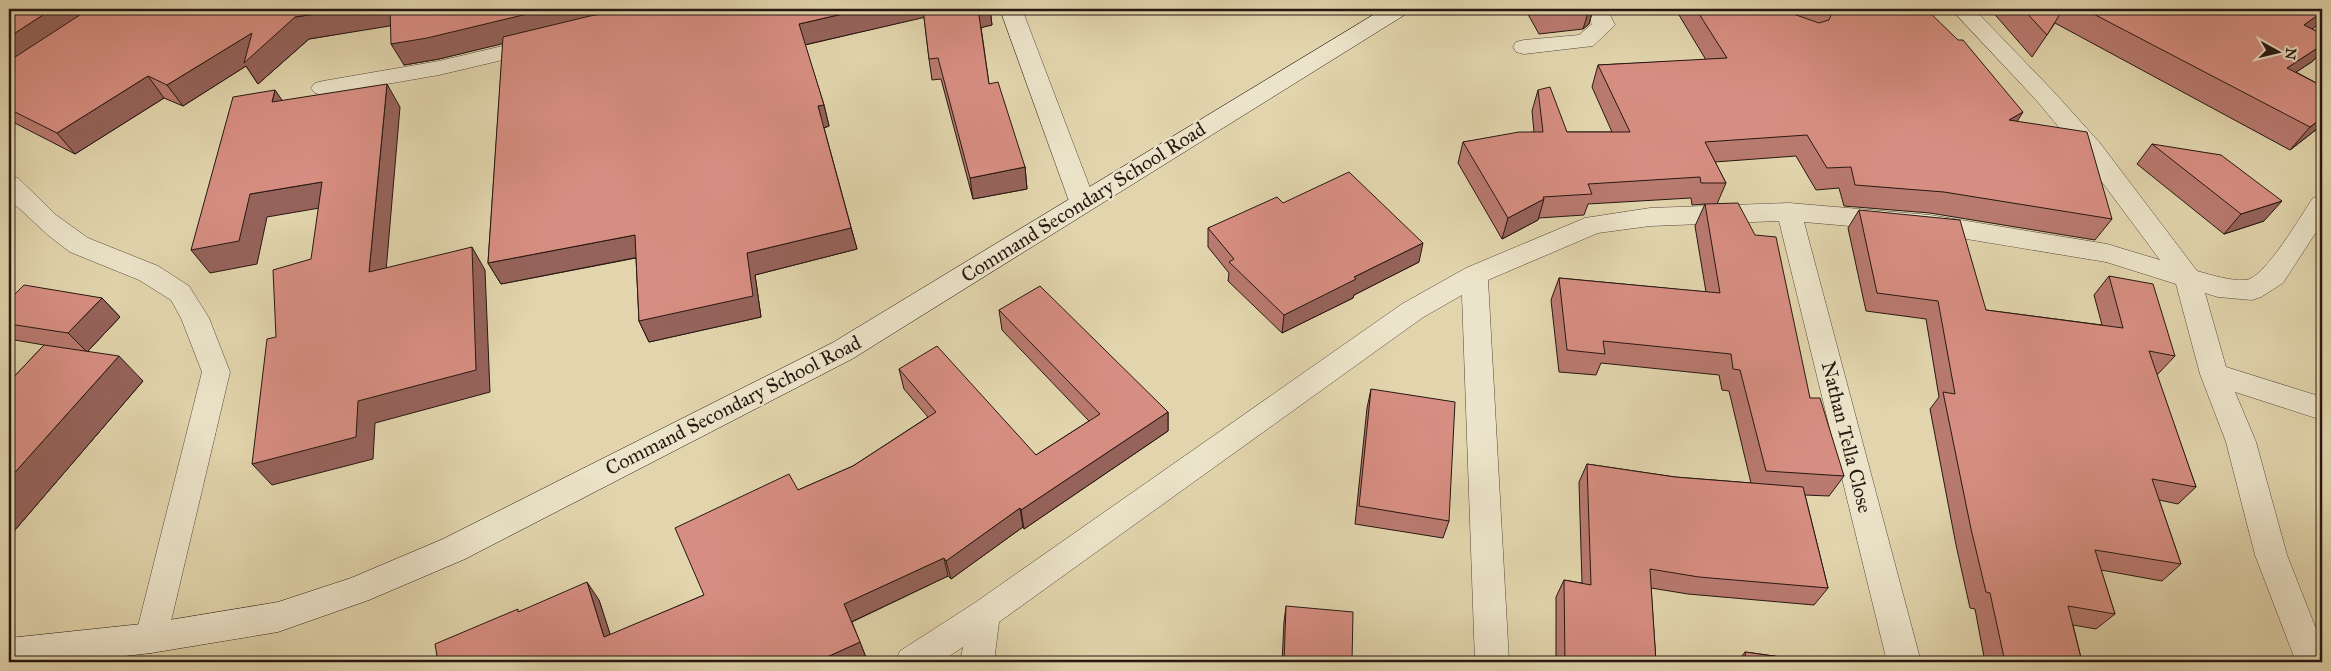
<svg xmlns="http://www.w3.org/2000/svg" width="2331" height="671" viewBox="0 0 2331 671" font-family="'IM FELL Great Primer',serif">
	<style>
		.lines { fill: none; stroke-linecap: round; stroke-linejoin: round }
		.minor-casing { stroke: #554638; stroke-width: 1 }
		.secondary-casing { stroke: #261711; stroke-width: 1 }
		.minor { fill: #ece4ca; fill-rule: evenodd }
		.secondary { fill: #ece4ca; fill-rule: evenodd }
		.wall { fill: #b97a70; stroke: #261711 }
		.shaded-wall { fill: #96635b; stroke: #261711 }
		.building { fill: #d78e82; stroke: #261711 }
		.labels { text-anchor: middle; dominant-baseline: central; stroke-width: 5; stroke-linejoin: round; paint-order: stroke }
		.street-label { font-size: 20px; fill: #261711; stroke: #ece4ca }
	</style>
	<rect width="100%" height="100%" fill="#e2d5ad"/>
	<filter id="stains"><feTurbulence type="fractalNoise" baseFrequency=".004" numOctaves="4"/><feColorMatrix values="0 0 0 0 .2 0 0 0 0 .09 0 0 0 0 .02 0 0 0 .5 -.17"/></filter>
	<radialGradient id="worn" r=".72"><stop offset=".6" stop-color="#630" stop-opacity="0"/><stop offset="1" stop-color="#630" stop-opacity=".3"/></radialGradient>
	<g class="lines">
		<g class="minor-casing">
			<path id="minor" d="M 1000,9 L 1022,9 L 1095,201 L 1091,207 L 1082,210 L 1073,207 L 1069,201 Z
				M 1585,9 L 1607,9 L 1615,25 L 1593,46 L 1524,54 L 1516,52 L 1513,47 L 1516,42 L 1524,40 L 1579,35 L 1592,24 Z
				M 1951,9 L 1974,9 L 2053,91 L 2100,143 L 2197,271 C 2212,275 2230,281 2246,280 C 2265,278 2301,215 2313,198 L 2322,195 L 2322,223 L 2283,283 L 2261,297 L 2252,300 L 2218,297 L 2205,293 L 2226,367 L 2322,397 L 2322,420 L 2235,392 L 2256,442 L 2287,555 L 2322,644 L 2322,662 L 2296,662 L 2255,555 L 2226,442 L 2200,374 L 2176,284 L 2106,262 L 1930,233 L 1804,222 L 1921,662 L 1887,662 L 1779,221 L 1650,226 L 1598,233 L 1488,280 L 1509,662 L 1475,662 L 1462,295 L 1422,318 L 999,622 L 994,662 L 960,662 L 963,647 L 940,662 L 895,662 L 900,651 L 973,604 L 1402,304 L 1466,268 L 1585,218 L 1650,208 L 1789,203 L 1930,215 L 2107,244 L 2160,260 L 2082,155 L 2037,101 Z
				M 537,38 L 545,40 L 548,45 L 545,50 L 439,75 L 323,95 L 315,93 L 311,88 L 315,83 L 323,81 L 439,61 Z
				M 9,176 L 18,178 L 56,215 L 88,238 L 158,266 L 189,286 L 209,318 L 230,372 L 167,638 L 163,649 L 151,653 L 139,649 L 135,638 L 202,372 L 181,318 L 171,300 L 139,280 L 70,252 L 49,236 L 9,199 Z"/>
		</g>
		<g class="secondary-casing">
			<path id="secondary" d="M 1383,9 L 1409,9 L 1406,14 L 852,359 L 465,559 L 369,600 L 278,632 L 151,653 L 73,662 L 9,662 L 9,638 L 151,623 L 278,602 L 351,578 L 443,539 L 832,343 Z"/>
		</g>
		<use href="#minor" class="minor"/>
		<use href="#secondary" class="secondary"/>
	</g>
	<path class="wall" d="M 9,9 L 990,9 L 992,25 L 981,27 L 989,84 L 1025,167 L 1027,189 L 973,199 L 941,79 L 932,80 L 929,59 L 924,17 L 805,45 L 824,105 L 829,126 L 824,128 L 857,249 L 755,275 L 761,317 L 649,342 L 639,321 L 636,258 L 501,284 L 488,263 L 503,43 L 439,59 L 404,65 L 391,25 L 309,39 L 258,84 L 246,66 L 183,106 L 164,98 L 75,154 L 9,120 Z
		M 1525,9 L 1593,9 L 1589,24 L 1583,29 L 1539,34 Z
		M 1681,9 L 1779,9 L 1798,15 L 1801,9 L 1926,9 L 2017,122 L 2112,219 L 2095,240 L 1930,213 L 1844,206 L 1839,188 L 1816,190 L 1796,156 L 1715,162 L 1726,183 L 1717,204 L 1810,398 L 1844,476 L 1829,496 L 1805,495 L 1828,588 L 1814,605 L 1688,594 L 1651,588 L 1656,662 L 1556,662 L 1556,597 L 1564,580 L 1582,583 L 1579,482 L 1587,464 L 1675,477 L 1751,483 L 1729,391 L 1722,390 L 1719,375 L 1601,363 L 1596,375 L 1559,372 L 1551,300 L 1559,278 L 1706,292 L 1695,226 L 1705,204 L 1692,205 L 1691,198 L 1588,204 L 1584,215 L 1539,218 L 1538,220 L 1502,239 L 1458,163 L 1463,142 L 1534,132 L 1532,111 L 1538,90 L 1567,132 L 1612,132 L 1592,87 L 1598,65 L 1706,60 L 1679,15 Z
		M 1990,9 L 2322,9 L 2312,29 L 2322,34 L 2322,50 L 2313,61 L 2296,72 L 2322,86 L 2322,125 L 2290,150 L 2055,23 L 2032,57 Z
		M 2152,144 L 2264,221 L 2224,234 L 2137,164 Z
		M 1283,203 L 1419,262 L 1354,295 L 1353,298 L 1282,333 L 1228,281 L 1229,273 L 1208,247 L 1208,228 Z
		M 1859,210 L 1986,310 L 2102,325 L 2094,295 L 2109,276 L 2175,356 L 2158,374 L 2156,374 L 2196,487 L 2178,504 L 2159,500 L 2181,564 L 2162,581 L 2101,570 L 2115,614 L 2096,629 L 2073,625 L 2082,662 L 1985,662 L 1975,609 L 1970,608 L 1956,545 L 1930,409 L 1939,397 L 1926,319 L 1866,311 L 1848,228 Z
		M 102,298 L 120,317 L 88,351 L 143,381 L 9,537 L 9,382 L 44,345 L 9,339 L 9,300 Z
		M 999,310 L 1168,412 L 1168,431 L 1024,529 L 1023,527 L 951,579 L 948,576 L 852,622 L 867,660 L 438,662 L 520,612 L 599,600 L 610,635 L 704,595 L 798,490 L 853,466 L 928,417 L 904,389 L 899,369 L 1036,455 L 1089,421 L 1002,330 Z
		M 1371,389 L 1449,521 L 1443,538 L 1355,524 L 1367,408 Z
		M 1286,606 L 1352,662 L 1282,662 L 1284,622 Z
		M 1745,652 L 1817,662 L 1737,662 Z"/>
	<path class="shaded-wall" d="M 52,9 L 101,9 L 9,70 L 9,37 Z
		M 349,9 L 394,9 L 402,24 L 309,39 L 258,84 L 246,66 L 183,106 L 167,85 L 252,33 L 295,17 Z
		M 548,9 L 647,9 L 439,59 L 404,65 L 391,44 Z
		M 864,9 L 924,9 L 926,17 L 804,45 L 799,24 Z
		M 978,9 L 990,9 L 992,25 L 980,28 Z
		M 1590,9 L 1593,9 L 1589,24 L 1583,29 L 1589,10 Z
		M 2322,12 L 2322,22 L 2286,47 L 2304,25 Z
		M 2322,45 L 2322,50 L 2313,61 L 2269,90 L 2287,68 Z
		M 148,76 L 164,98 L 75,154 L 57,133 Z
		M 387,84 L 400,107 L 384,295 L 369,272 Z
		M 275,90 L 291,113 L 272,102 Z
		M 824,105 L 829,126 L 823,128 L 818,106 Z
		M 2023,112 L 2010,133 L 2009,120 Z
		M 2322,118 L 2322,125 L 2290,150 L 2310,127 Z
		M 1025,167 L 1027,189 L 973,199 L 970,178 Z
		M 322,182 L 337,205 L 267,217 L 257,264 L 210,273 L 191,250 L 250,194 Z
		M 1544,199 L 1538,220 L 1502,239 L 1508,218 Z
		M 2282,201 L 2264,221 L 2224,234 L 2241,214 Z
		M 851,228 L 857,249 L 755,275 L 761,317 L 649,342 L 639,321 L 747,253 Z
		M 635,235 L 644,256 L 501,284 L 488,263 Z
		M 1423,243 L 1419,262 L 1354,295 L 1353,298 L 1282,333 L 1284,315 L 1354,277 Z
		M 472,247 L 485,270 L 490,392 L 375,423 L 373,459 L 272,485 L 252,464 Z
		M 102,298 L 120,317 L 87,352 L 68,333 Z
		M 119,356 L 143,381 L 9,537 L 9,479 Z
		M 1168,412 L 1168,431 L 1024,529 L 1021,510 Z
		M 1020,508 L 1023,527 L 951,579 L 946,561 Z
		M 944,558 L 948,576 L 851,622 L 844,604 Z
		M 587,582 L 599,600 L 617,655 L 604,637 Z
		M 860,642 L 867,660 L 861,662 L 816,662 Z"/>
	<path class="building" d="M 9,9 L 52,9 L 9,37 Z
		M 89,9 L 349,9 L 295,17 L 244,63 L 252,33 L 167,85 L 148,76 L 57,133 L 9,109 L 9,61 Z
		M 390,9 L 548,9 L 427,38 L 391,44 Z
		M 632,9 L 864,9 L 799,24 L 824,105 L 818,106 L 851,228 L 747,253 L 753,296 L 639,321 L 635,235 L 488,263 L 503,37 L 590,16 Z
		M 923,9 L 978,9 L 989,84 L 998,82 L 1025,167 L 970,178 L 938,58 L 929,59 Z
		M 1541,9 L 1590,9 L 1589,10 L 1544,14 Z
		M 1696,9 L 1779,9 L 1819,23 L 1829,20 L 1832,13 L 1829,9 L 1926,9 L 1958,40 L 1963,40 L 2023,112 L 2009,120 L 2087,132 L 2112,219 L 1944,192 L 1855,185 L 1851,167 L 1827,168 L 1807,135 L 1705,142 L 1726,183 L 1701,183 L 1700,177 L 1588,184 L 1592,194 L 1543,197 L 1544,199 L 1508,218 L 1463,142 L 1519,132 L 1543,132 L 1538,90 L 1550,87 L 1567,132 L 1630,132 L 1598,65 L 1727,58 Z
		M 2023,9 L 2063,9 L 2047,35 Z
		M 2084,9 L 2322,9 L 2322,12 L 2304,25 L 2322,34 L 2322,45 L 2287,68 L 2322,86 L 2322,118 L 2310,127 Z
		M 387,84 L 369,272 L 472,247 L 476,370 L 358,401 L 356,437 L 252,464 L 267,339 L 276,337 L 273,270 L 311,259 L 322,182 L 250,194 L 239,241 L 191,250 L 233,97 L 275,90 L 272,102 Z
		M 2152,144 L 2221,155 L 2282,201 L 2241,214 Z
		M 1349,172 L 1423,243 L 1354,277 L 1356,279 L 1284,315 L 1229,262 L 1234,259 L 1208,228 L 1277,197 L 1283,203 Z
		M 1738,203 L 1755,235 L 1776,237 L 1810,398 L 1820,398 L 1844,476 L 1766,471 L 1740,370 L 1733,369 L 1731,354 L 1603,341 L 1605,354 L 1567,350 L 1559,278 L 1720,293 L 1705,204 Z
		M 1859,210 L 1960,220 L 1986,310 L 2123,328 L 2109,276 L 2153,284 L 2175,356 L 2149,351 L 2196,487 L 2152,479 L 2181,564 L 2095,550 L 2115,614 L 2068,606 L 2082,662 L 2005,662 L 1990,593 L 1986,592 L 1971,529 L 1943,392 L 1955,394 L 1938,301 L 1877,293 Z
		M 24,285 L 102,298 L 68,333 L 9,324 L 9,300 Z
		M 1040,286 L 1168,412 L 1021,510 L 1020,508 L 946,561 L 944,558 L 844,604 L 860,642 L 816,662 L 438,662 L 435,644 L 518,609 L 518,612 L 587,582 L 604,637 L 704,595 L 675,528 L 789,474 L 798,490 L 853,466 L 936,412 L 899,369 L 937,346 L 1036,455 L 1100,414 L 999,310 Z
		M 44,345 L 119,356 L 9,479 L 9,382 Z
		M 1371,389 L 1455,402 L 1449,521 L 1359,506 Z
		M 1587,464 L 1675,477 L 1803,487 L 1828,588 L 1699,577 L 1650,569 L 1656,662 L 1565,662 L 1564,580 L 1591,585 Z
		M 1286,606 L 1353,612 L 1352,662 L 1284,662 Z
		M 1745,652 L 1817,662 L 1746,662 Z"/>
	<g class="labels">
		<g class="street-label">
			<text transform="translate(1083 202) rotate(-32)">Command Secondary School Road</text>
			<text transform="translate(733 405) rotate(-27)">Command Secondary School Road</text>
			<text transform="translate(1847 437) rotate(76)">Nathan Tella Close</text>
		</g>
	</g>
	<rect width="2331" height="671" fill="none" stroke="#e2d5ad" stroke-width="30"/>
	<rect x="10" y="10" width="2311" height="651" fill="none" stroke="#261711" stroke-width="2.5"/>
	<rect x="15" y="15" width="2301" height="641" fill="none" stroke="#261711"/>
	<g transform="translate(2278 52) rotate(98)" stroke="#ece4ca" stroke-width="4" paint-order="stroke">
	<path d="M0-4L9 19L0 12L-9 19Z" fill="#261711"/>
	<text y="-8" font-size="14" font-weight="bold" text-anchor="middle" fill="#261711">N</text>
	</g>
	<rect width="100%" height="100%" filter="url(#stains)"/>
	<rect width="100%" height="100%" fill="url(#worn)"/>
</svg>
